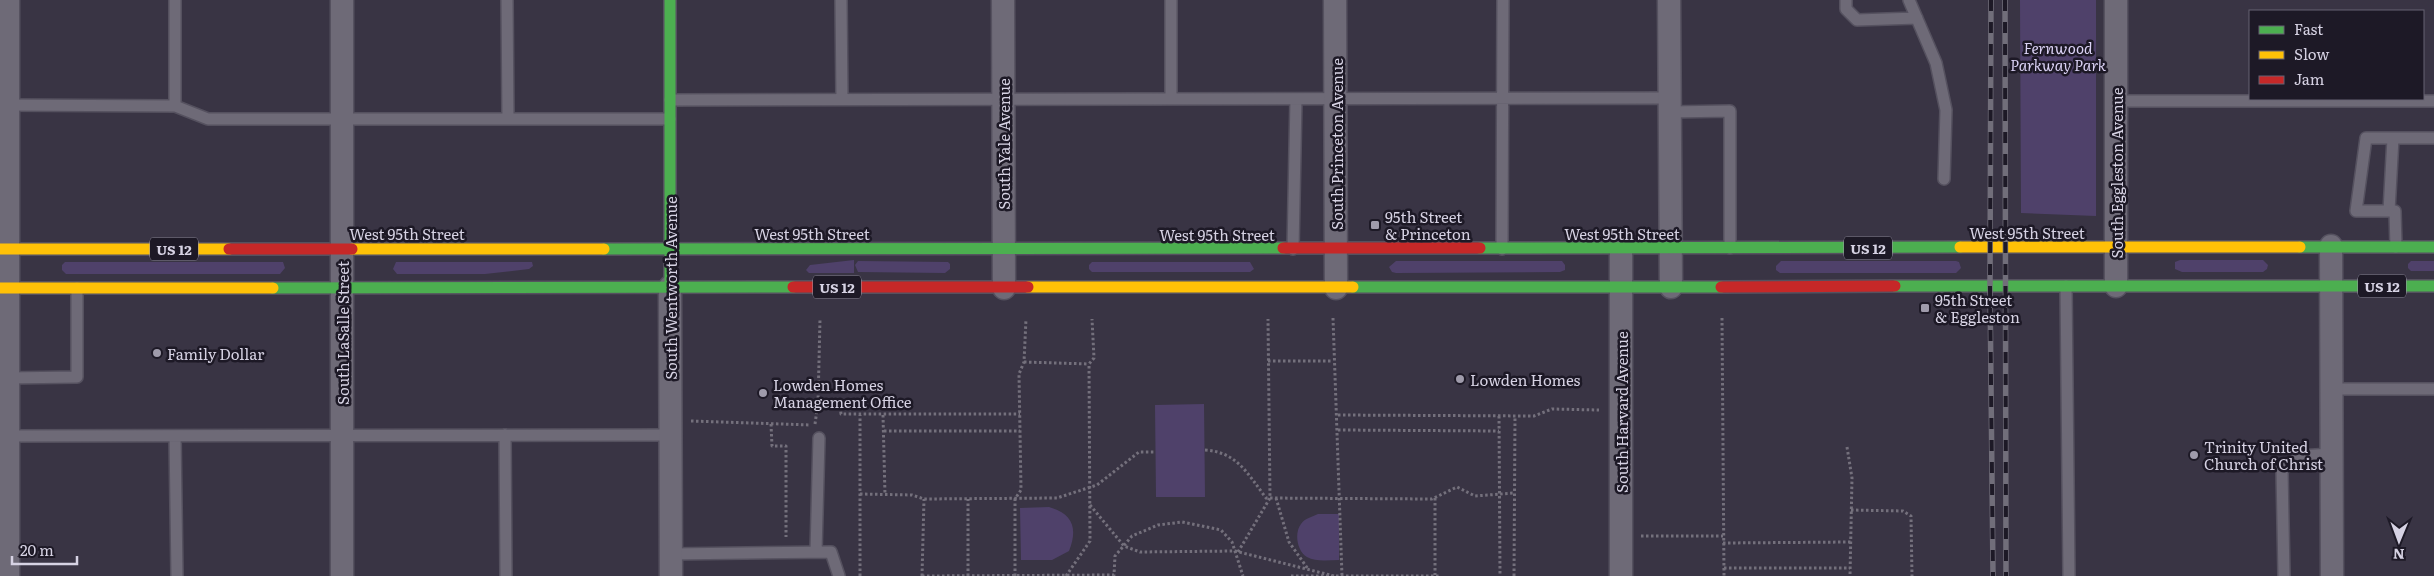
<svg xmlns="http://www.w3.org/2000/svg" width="2434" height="576" viewBox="0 0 2434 576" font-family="Literata,serif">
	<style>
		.green { fill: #4f416a }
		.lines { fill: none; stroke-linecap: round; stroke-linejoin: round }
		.lane-casing { stroke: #55515f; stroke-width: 14 }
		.street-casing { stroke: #55515f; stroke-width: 25 }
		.fast-casing { stroke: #55515f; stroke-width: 14 }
		.slow-casing { stroke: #55515f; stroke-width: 14 }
		.jam-casing { stroke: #55515f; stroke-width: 14 }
		.path { stroke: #74707c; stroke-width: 3; stroke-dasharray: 2.5 2.5; stroke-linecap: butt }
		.lane { stroke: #6e6a77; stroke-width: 11 }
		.street { stroke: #6e6a77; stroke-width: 22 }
		.fast { stroke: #4caf50; stroke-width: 11 }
		.slow { stroke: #ffc107; stroke-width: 11 }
		.jam { stroke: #c62828; stroke-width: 11 }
		.rail-casing { stroke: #716e7a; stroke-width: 5.5 }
		.rail { stroke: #1d1926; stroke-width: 4; stroke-dasharray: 11; stroke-linecap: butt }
		.poi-dot { fill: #9f9bab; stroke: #1d1926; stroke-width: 2 }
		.labels { text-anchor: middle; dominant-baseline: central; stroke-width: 5; stroke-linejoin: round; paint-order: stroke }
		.shield { fill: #1d1926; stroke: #9e9aaa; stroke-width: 1 }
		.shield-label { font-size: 14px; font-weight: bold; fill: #d6d2e3 }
		.park-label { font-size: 15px; font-style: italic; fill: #dbd2f5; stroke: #1d1926 }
		.street-label { font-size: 15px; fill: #d6d2e3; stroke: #1d1926 }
		.poi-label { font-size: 15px; fill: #d6d2e3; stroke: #1d1926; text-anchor: start }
	</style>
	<rect width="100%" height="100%" fill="#393444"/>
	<path class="green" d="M 2020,0 L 2096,0 L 2096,216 L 2021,213 Z
		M 854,260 L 854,273 L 809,273 L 806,270 L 810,265 Z
		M 2180,260 L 2263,260 L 2268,265 L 2267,269 L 2263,272 L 2182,272 L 2175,269 L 2175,262 Z
		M 858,261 L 948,262 L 950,264 L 950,269 L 945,273 L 858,272 L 855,265 Z
		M 1396,261 L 1562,261 L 1565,265 L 1565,270 L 1560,272 L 1396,273 L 1392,272 L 1389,267 Z
		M 1781,261 L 1956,261 L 1959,262 L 1961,268 L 1956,273 L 1780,273 L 1776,270 L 1776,266 Z
		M 2411,261 L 2434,261 L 2434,271 L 2411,271 L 2408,268 L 2408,264 Z
		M 65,262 L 283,262 L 285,268 L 280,274 L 66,274 L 62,270 L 62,265 Z
		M 396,262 L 532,262 L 533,266 L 529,269 L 485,274 L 397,274 L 393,269 Z
		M 1092,262 L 1250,262 L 1254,269 L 1250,272 L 1092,272 L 1089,269 L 1089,265 Z
		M 1204,404 L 1205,497 L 1156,497 L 1155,405 Z
		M 1049,507 C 1073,514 1078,528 1069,551 L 1052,560 L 1021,560 L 1020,508 Z
		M 1318,514 L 1339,514 L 1339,560 C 1328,560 1316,562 1307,557 C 1297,551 1294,533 1301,524 C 1305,518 1312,517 1318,514 Z"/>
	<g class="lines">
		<g class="lane-casing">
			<path id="lane" d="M 175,0 L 175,106
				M 507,0 L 508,119
				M 841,0 L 842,99
				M 1171,0 L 1171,99
				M 1846,0 L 1846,9 L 1857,20 L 1917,18
				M 1909,0 L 1936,63 L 1946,110 L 1944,179
				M 670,100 L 1670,98
				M 2116,101 L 2434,101
				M 5,105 L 175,106 L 208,119 L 670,119
				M 1670,112 L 1730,111 L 1730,248
				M 2389,211 L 2393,138
				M 2396,247 L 2395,211 L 2356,211 L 2366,138 L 2434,138
				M 1293,249 L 1296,99
				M 1502,249 L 1503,0
				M 2066,286 L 2069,576
				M 7,378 L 77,377 L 77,288
				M 2331,389 L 2434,389
				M 505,435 L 506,576
				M 4,436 L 670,435
				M 175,436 L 177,576
				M 816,552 L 819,438
				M 671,554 L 831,552 L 839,576
				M 2284,576 L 2282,470 L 2299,456 L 2332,454"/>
		</g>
		<g class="street-casing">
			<path id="street" d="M 8,0 L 8,576
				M 342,0 L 342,576
				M 1003,0 L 1004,288
				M 1335,0 L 1336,288
				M 1669,0 L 1671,287
				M 2116,0 L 2116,286
				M 2331,246 L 2332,576
				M 1621,248 L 1621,576
				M 670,287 L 671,576"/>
		</g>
		<g class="fast-casing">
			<path id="fast" d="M 670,0 L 670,287
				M 2300,247 L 2434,247
				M 1480,248 L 1960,247
				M 604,249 L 1283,248
				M 1895,286 L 2434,286
				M 1353,287 L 1721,287
				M 273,288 L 793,287"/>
		</g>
		<g class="slow-casing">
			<path id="slow" d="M 1960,247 L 2300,247
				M 0,249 L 229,249
				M 352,249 L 604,249
				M 1028,287 L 1353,287
				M 0,288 L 273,288"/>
		</g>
		<g class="jam-casing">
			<path id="jam" d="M 1283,248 L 1480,248
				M 229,249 L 352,249
				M 793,287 L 1028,287
				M 1721,287 L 1895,286"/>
		</g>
		<path class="path" d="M 1333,318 L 1342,576
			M 1722,318 L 1724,576
			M 1268,361 L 1333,361
			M 1024,362 L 1089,364
			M 818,403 L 820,319
			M 883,415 L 885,495
			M 1338,415 L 1534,416 L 1552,409 L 1599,410
			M 1499,416 L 1500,576
			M 691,421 L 810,425
			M 771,424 L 772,446 L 786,446 L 786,537
			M 815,424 L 818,403 L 840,405 L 841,414 L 1020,414
			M 1338,430 L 1499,431
			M 884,431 L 1020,431
			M 1847,447 L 1852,478 L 1850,576
			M 1205,450 C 1237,452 1248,474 1266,498 L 1432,499 L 1457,487 L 1475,496 L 1514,493
			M 860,494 L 912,495 L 924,499 L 1057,498 L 1097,485 L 1139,452 L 1155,452
			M 1276,498 L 1289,542 L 1308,569
			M 1435,498 L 1435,575
			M 1090,505 L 1124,546 L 1140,552 L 1235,551 L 1334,576
			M 1851,510 L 1903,511 L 1911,516 L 1912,576
			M 1641,536 L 1723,536
			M 1723,543 L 1851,542
			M 1238,552 L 1270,498 L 1268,319
			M 1724,568 L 1850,568
			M 860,576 L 860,415
			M 922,576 L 1114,575 L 1115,556 L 1132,536 L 1158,525 L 1182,522 L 1221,530 L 1232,542 L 1243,576
			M 922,576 L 924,499
			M 968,576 L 968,499
			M 1015,576 L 1015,499 L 1021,490 L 1019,374 L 1024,362 L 1026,319
			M 1066,576 L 1090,541 L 1089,364 L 1094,358 L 1092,319
			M 1291,576 L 1439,576
			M 1514,576 L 1515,416"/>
		<use href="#lane" class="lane"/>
		<use href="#street" class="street"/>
		<use href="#fast" class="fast"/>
		<use href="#slow" class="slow"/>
		<use href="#jam" class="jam"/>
		<g class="rail-casing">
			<path id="rail" d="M 1991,0 L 1990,287 L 1993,576
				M 2005,0 L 2006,576"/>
		</g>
		<use href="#rail" class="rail"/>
	</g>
	<g class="poi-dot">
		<rect x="1370" y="220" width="10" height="10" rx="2.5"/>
		<rect x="1920" y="303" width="10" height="10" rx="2.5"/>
		<circle cx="157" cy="353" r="5"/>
		<circle cx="1460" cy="379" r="5"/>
		<circle cx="763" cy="393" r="5"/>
		<circle cx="2194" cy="455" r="5"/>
	</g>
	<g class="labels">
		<g class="shield">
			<rect x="1844" y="236.5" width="48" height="23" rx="4"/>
			<rect x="150" y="237.5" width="48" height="23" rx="4"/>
			<rect x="2358" y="274.5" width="48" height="23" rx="4"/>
			<rect x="813" y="275.5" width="48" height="23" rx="4"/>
		</g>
		<g class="shield-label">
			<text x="1868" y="248">US 12</text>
			<text x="174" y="249">US 12</text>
			<text x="2382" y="286">US 12</text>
			<text x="837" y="287">US 12</text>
		</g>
		<g class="park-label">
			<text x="2058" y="47">Fernwood<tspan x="2058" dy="17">Parkway Park</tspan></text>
		</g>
		<g class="street-label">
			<text transform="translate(1003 144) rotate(-90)">South Yale Avenue</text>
			<text transform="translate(1336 144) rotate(-90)">South Princeton Avenue</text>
			<text transform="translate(2116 173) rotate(-90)">South Eggleston Avenue</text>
			<text x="2027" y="232">West 95th Street</text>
			<text x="407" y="233">West 95th Street</text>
			<text x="812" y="233">West 95th Street</text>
			<text x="1622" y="233">West 95th Street</text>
			<text x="1217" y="234">West 95th Street</text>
			<text transform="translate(670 288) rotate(-90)">South Wentworth Avenue</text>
			<text transform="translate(342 333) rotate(-90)">South LaSalle Street</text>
			<text transform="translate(1621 412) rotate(-90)">South Harvard Avenue</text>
		</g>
		<g class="poi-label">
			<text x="1385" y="216">95th Street<tspan x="1385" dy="17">&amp; Princeton</tspan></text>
			<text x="1935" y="299">95th Street<tspan x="1935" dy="17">&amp; Eggleston</tspan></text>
			<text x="167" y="353">Family Dollar</text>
			<text x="1470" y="379">Lowden Homes</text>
			<text x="773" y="384">Lowden Homes<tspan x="773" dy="17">Management Office</tspan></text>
			<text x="2204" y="446">Trinity United<tspan x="2204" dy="17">Church of Christ</tspan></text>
		</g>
	</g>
	<rect x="2249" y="10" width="175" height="90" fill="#1d1926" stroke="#676372"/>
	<rect x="2259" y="26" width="25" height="8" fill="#4caf50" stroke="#676372"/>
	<text x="2294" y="35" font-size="15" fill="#d6d2e3">Fast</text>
	<rect x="2259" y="51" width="25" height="8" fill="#ffc107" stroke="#676372"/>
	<text x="2294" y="60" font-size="15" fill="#d6d2e3">Slow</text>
	<rect x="2259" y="76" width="25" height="8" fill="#c62828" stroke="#676372"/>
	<text x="2294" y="85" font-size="15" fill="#d6d2e3">Jam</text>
	<g transform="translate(2399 541) rotate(181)" stroke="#1d1926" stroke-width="4" paint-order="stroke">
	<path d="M0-4L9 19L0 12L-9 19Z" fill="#d6d2e3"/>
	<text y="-8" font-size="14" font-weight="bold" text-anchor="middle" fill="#d6d2e3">N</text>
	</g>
	<path d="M12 556v8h65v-8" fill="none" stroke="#d6d2e3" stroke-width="2.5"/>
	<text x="20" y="556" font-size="15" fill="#d6d2e3" stroke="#1d1926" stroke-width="4" paint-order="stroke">20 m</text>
</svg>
